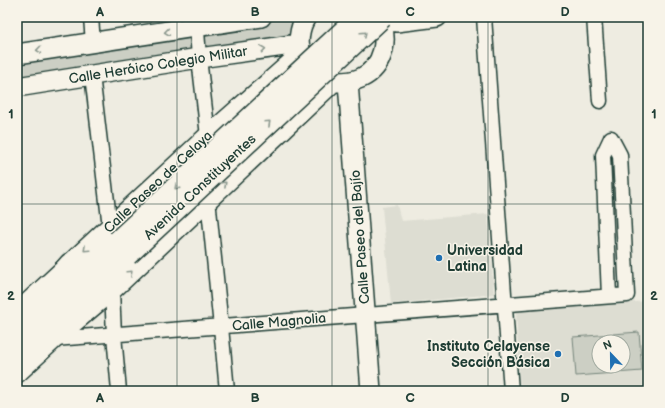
<svg xmlns="http://www.w3.org/2000/svg" width="665" height="408" viewBox="0 0 665 408" font-family="'Balsamiq Sans',sans-serif">
	<style>
		.built { fill: #ddddd2; fill-rule: evenodd }
		.green { fill: #cccfc4; stroke: #76867c; fill-rule: evenodd }
		.lines { fill: none; stroke-linecap: round; stroke-linejoin: round }
		.minor-casing { stroke: #1f3d34; stroke-width: 17 }
		.secondary-casing { stroke: #1f3d34; stroke-width: 22 }
		.primary-casing { stroke: #1f3d34; stroke-width: 24 }
		.minor { stroke: #f7f3e8; stroke-width: 14 }
		.secondary { stroke: #f7f3e8; stroke-width: 19 }
		.primary { stroke: #f7f3e8; stroke-width: 21 }
		.primary-bridge-casing { stroke: #1f3d34; stroke-width: 24; stroke-linecap: butt }
		.primary-bridge { stroke: #f7f3e8; stroke-width: 21 }
		.oneway { stroke: #8b988e }
		.grid { fill: none; stroke: #1f3d34; stroke-width: 1; stroke-opacity: 0.55 }
		.poi-dot { fill: #1f6fb2; stroke: #f7f3e8; stroke-width: 1.5 }
		.labels { text-anchor: middle; dominant-baseline: central; stroke-width: 3; stroke-linejoin: round; paint-order: stroke }
		.street-label { font-size: 14px; fill: #1f3d34; stroke: #f7f3e8 }
		.poi-label { font-size: 14px; font-weight: bold; fill: #1f3d34; stroke: #f7f3e8; text-anchor: start }
		.neatline { fill: none; stroke: #1f3d34; stroke-width: 1.5 }
		.grid-label { font-size: 13px; text-anchor: middle; font-weight: bold; fill: #1f3d34 }
	</style>
	<rect width="100%" height="100%" fill="#eeece1"/>
	<filter id="ink" filterUnits="userSpaceOnUse"><feTurbulence type="fractalNoise" baseFrequency=".025" numOctaves="2"/><feDisplacementMap in="SourceGraphic" scale="8" xChannelSelector="R" yChannelSelector="G"/><feConvolveMatrix kernelMatrix="1 2 1 2 8 2 1 2 1" color-interpolation-filters="sRGB"/></filter>
	<g filter="url(#ink)">
		<path class="built" d="M 397,205 L 401,221 L 488,214 L 494,294 L 391,304 L 382,207 Z
			M 648,301 L 648,391 L 520,391 L 516,311 ZM 599,342 L 623,342 L 623,366 L 599,366 Z"/>
		<path class="green" d="M 291,17 L 295,17 L 288,38 L 204,51 L 202,32 Z
			M 190,33 L 191,53 L 17,79 L 17,58 Z
			M 639,332 L 642,371 L 576,376 L 573,337 ZM 599,342 L 623,342 L 623,366 L 599,366 Z"/>
		<g class="lines">
			<g class="minor-casing">
				<path id="minor" d="M 91,17 L 93,43
					M 196,17 L 199,58 L 208,136
					M 484,17 L 511,391
					M 594,17 L 600,101
					M 92,75 L 110,227
					M 208,199 L 221,327 L 227,391
					M 112,290 L 114,335 L 119,391
					M 609,296 L 603,155 L 611,138
					M 54,339 L 627,295 L 620,155 L 611,138"/>
			</g>
			<g class="secondary-casing">
				<path id="secondary" d="M 396,22 L 437,17
					M 17,54 L 261,17
					M 302,56 C 297,44 299,28 306,17
					M 336,82 C 345,82 353,82 361,78 C 384,67 390,38 378,17
					M 348,82 L 371,391
					M 17,87 L 199,58 L 299,44
					M 17,313 L 208,136 L 301,54
					M 17,373 L 54,339 L 112,290 L 333,82"/>
			</g>
			<g class="primary-casing">
				<path id="primary" d="M 47,291 L 70,264
					M 17,332 L 118,241
					M 17,356 L 127,255"/>
			</g>
			<use href="#minor" class="minor"/>
			<use href="#secondary" class="secondary"/>
			<use href="#primary" class="primary"/>
			<g class="primary-bridge-casing">
				<path id="primary-bridge" d="M 118,241 L 359,17
					M 127,255 L 382,17"/>
			</g>
			<use href="#primary-bridge" class="primary-bridge"/>
		</g>
		<defs><path id="oneway-chevron" d="M-2-3.5L2.5 0L-2 3.5" fill="none" stroke-width="1.6" stroke-linecap="round" stroke-linejoin="round"/></defs>
		<g class="oneway">
			<use href="#oneway-chevron" transform="translate(167 32) rotate(172)"/>
			<use href="#oneway-chevron" transform="translate(364 34) rotate(-43)"/>
			<use href="#oneway-chevron" transform="translate(263 49) rotate(-8)"/>
			<use href="#oneway-chevron" transform="translate(39 50) rotate(172)"/>
			<use href="#oneway-chevron" transform="translate(268 123) rotate(-43)"/>
			<use href="#oneway-chevron" transform="translate(224 184) rotate(-43)"/>
			<use href="#oneway-chevron" transform="translate(177 187) rotate(137)"/>
			<use href="#oneway-chevron" transform="translate(86 249) rotate(137)"/>
			<use href="#oneway-chevron" transform="translate(130 273) rotate(-43)"/>
		</g>
	</g>
	<path class="grid" d="M 177,17 L 177,391M 332,17 L 332,391M 488,17 L 488,391M 17,204 L 648,204"/>
	<g class="poi-dot">
		<circle cx="439" cy="258" r="4"/>
		<circle cx="558" cy="354" r="4"/>
	</g>
	<g class="labels">
		<g class="street-label">
			<text transform="translate(158 65) rotate(-9)">Calle Heróico Colegio Militar</text>
			<text transform="translate(158 182) rotate(-43)">Calle Paseo de Celaya</text>
			<text transform="translate(200 187) rotate(-43)">Avenida Constituyentes</text>
			<text transform="translate(360 237) rotate(-94)">Calle Paseo del Bajío</text>
			<text transform="translate(279 322) rotate(-5)">Calle Magnolia</text>
		</g>
		<g class="poi-label">
			<text x="447" y="250">Universidad<tspan x="447" dy="16">Latina</tspan></text>
			<text x="550" y="346" text-anchor="end">Instituto Celayense<tspan x="550" dy="16">Sección Básica</tspan></text>
		</g>
	</g>
	<rect width="665" height="408" fill="none" stroke="#f7f3e8" stroke-width="44"/>
	<g transform="translate(611 354) rotate(338)"><circle r="19" fill="#f7f3e8" stroke="#a1aaa0"/>
	<path d="M0-3L7 15L0 10L-7 15Z" fill="#1f6fb2"/>
	<text y="-6" font-size="11" font-weight="bold" text-anchor="middle" fill="#1f3d34">N</text>
	</g>
	<rect x="22" y="22" width="621" height="364" class="neatline"/>
	<g class="grid-label">
		<text x="100" y="16">A</text>
		<text x="255" y="16">B</text>
		<text x="410" y="16">C</text>
		<text x="565" y="16">D</text>
		<text x="11" y="118">1</text>
		<text x="654" y="118">1</text>
		<text x="11" y="300">2</text>
		<text x="654" y="300">2</text>
		<text x="100" y="402">A</text>
		<text x="255" y="402">B</text>
		<text x="410" y="402">C</text>
		<text x="565" y="402">D</text>
	</g>
</svg>
